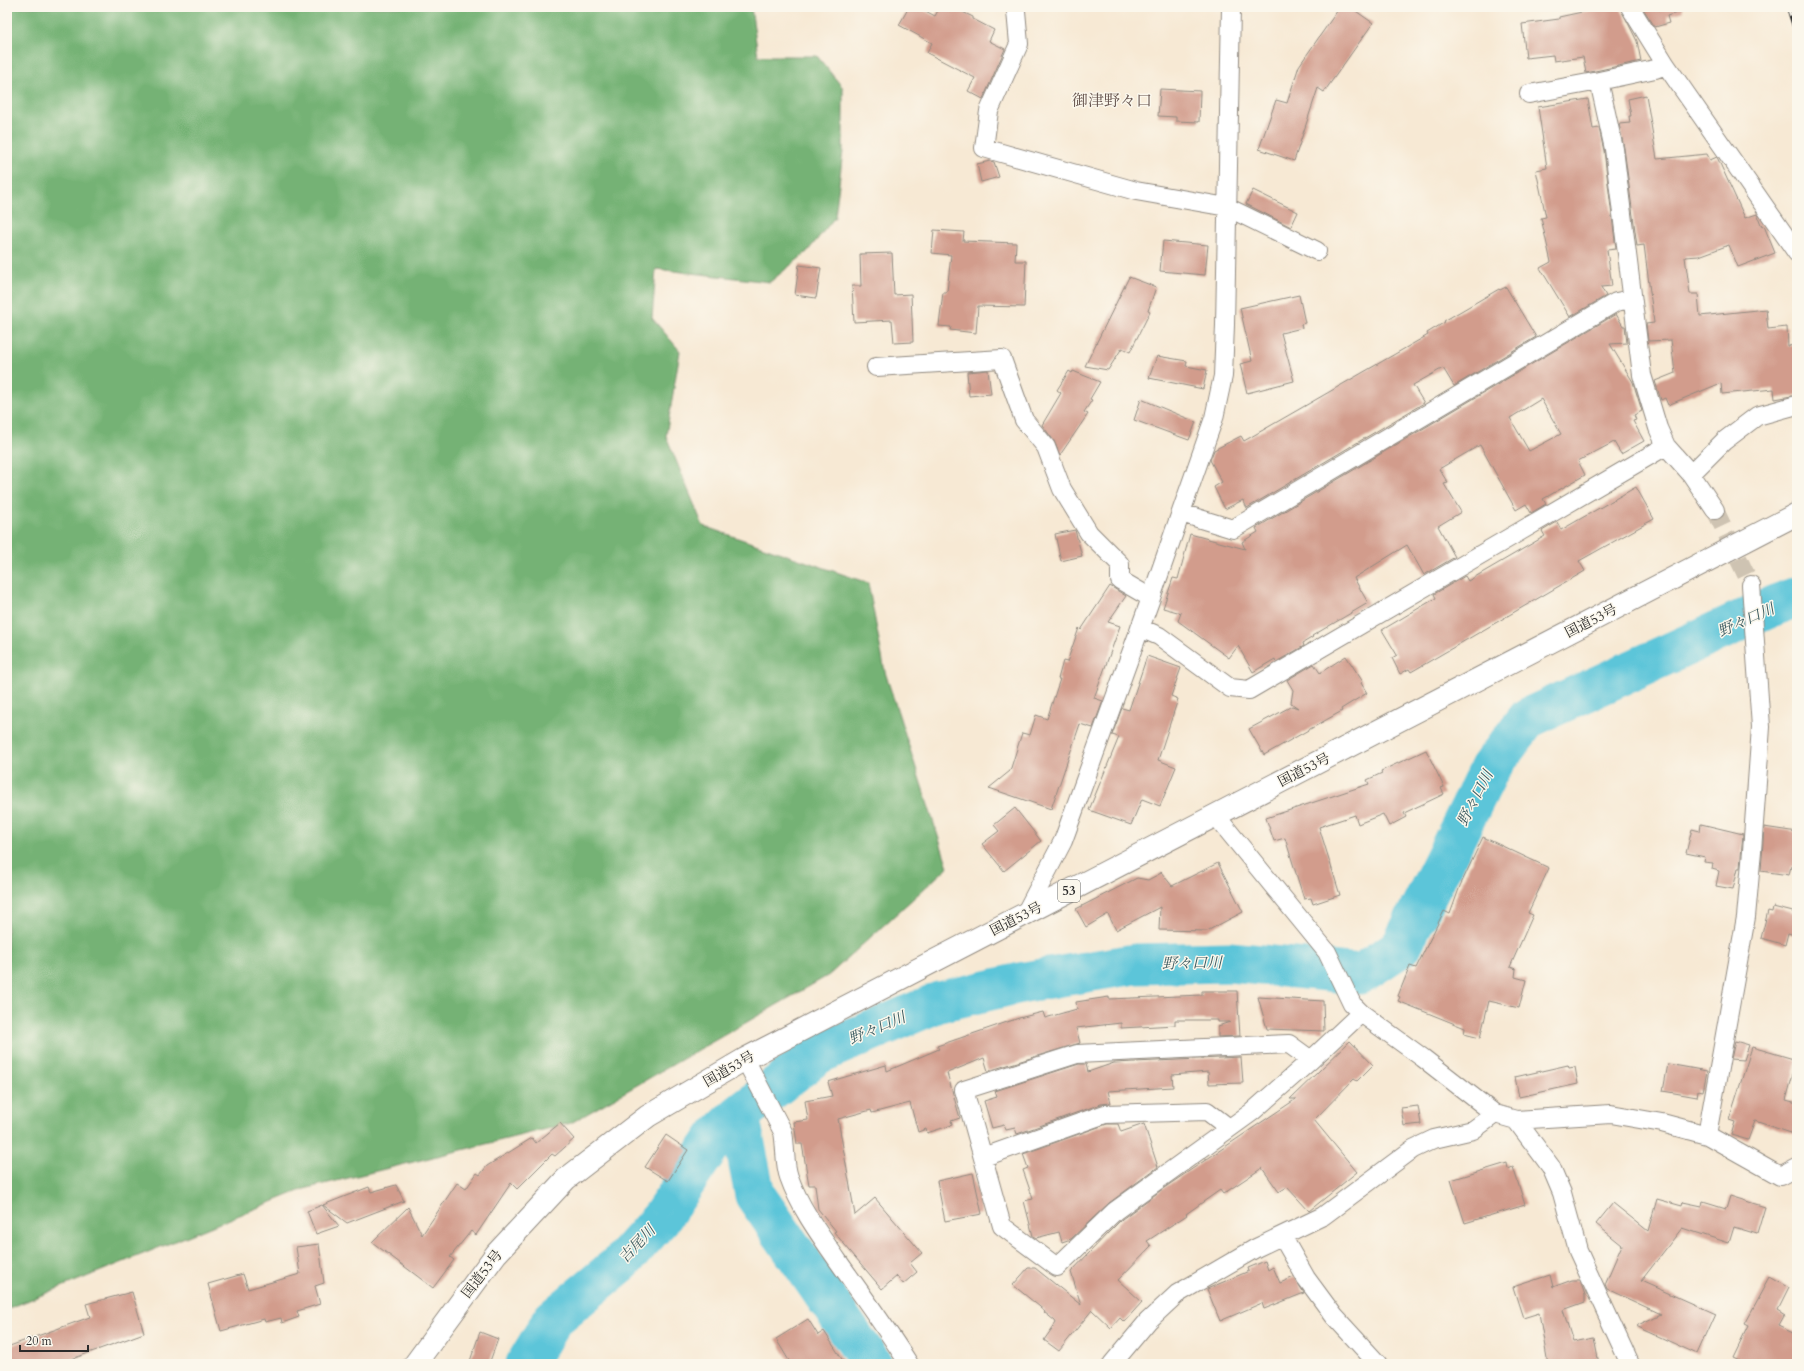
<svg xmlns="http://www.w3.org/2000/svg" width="1804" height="1371" viewBox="0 0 1804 1371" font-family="Cardo,'Noto Serif JP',serif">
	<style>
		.forest { fill: #74b274; stroke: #506e50 }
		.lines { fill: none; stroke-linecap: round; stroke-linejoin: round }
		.river { stroke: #5cc5d9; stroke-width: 41 }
		.building { fill: #d29c8c; fill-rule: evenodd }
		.street-tunnel { stroke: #cec3b2; stroke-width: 18; stroke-dasharray: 18 9; stroke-linecap: butt }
		.street-casing { stroke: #918a80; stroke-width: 20 }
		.highway-casing { stroke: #918a80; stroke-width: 24 }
		.street { stroke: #fff; stroke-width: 18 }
		.highway { stroke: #fff; stroke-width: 22 }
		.rail-casing { stroke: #2b2b2b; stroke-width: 4.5 }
		.rail { stroke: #fbf7ec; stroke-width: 3; stroke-dasharray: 9; stroke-linecap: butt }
		.labels { text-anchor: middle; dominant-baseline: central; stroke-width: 3; stroke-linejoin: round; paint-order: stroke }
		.shield { fill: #fbf7ec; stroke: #696865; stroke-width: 1 }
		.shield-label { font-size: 13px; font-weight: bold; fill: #2b2b2b }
		.street-label { font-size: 14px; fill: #2b2b2b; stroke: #fbf7ec }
		.water-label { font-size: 15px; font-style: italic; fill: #3a595f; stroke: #fbf7ec }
		.quarter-label { font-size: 16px; fill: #65534d; stroke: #fbf7ec }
	</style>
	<rect width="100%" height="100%" fill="#fbf7ec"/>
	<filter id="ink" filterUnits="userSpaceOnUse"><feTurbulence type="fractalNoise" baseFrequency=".025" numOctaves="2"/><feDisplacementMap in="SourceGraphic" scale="8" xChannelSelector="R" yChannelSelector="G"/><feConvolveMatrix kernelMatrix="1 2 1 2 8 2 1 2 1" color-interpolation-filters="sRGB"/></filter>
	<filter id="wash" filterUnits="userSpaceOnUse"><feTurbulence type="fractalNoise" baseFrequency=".012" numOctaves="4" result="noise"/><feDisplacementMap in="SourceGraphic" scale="16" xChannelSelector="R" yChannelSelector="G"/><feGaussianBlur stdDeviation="0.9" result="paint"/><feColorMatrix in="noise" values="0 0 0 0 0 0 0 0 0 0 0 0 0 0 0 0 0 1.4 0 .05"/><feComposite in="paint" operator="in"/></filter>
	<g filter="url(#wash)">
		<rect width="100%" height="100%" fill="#f7e9d4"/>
		<path class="forest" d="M 7,7 L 751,7 L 758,56 L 817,56 L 843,88 L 843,151 L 835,217 L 807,252 L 770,282 L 656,269 L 652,318 L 680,351 L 666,436 L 703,526 L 868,583 L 885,672 L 948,867 L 829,975 L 571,1123 L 304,1189 L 7,1309 Z"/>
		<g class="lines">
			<path class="river" d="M 739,1115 L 755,1195 L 872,1364
				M 526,1364 L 553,1319 L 622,1262 L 662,1217 L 716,1137 L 739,1115 L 818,1054 L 939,1002 L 1025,982 L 1135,964 L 1229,962 L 1360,974 L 1401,947 L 1490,768 L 1528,718 L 1773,606 L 1797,597"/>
		</g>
		<g id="blocks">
			<path class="building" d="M 909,7 L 918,7 L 935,16 L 940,7 L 952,7 L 973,17 L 973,19 L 994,30 L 989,41 L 1005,49 L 983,99 L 968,91 L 975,78 L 927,53 L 932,43 L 899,25 Z
				M 1340,7 L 1350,7 L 1373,23 L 1324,92 L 1318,88 L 1294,161 L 1259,149 L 1276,100 L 1287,103 L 1299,66 Z
				M 1605,7 L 1620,7 L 1637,41 L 1641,61 L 1586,73 L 1583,57 L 1554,61 L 1553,55 L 1526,58 L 1522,24 L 1559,19 L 1559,17 Z
				M 1642,7 L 1682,7 L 1683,11 L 1667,16 L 1669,23 L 1655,27 Z
				M 1160,89 L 1200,91 L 1199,122 L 1176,121 L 1176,117 L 1158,116 Z
				M 1646,95 L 1657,159 L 1707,154 L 1710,160 L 1717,157 L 1745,218 L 1757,214 L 1762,227 L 1764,226 L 1775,253 L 1738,267 L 1729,245 L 1699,256 L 1685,257 L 1690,294 L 1698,294 L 1700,316 L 1766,309 L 1768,329 L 1787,327 L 1788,346 L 1797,345 L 1797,395 L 1775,399 L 1774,389 L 1722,394 L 1721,383 L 1668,405 L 1665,398 L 1661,400 L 1655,381 L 1675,373 L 1671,340 L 1648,341 L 1646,324 L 1654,323 L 1644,245 L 1637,246 L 1624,148 L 1619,124 L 1630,123 L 1629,116 L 1631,116 L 1628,99 Z
				M 1588,99 L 1593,129 L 1599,128 L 1604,151 L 1616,249 L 1607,250 L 1612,286 L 1601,287 L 1606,296 L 1570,317 L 1540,268 L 1551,262 L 1541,218 L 1546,217 L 1536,170 L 1547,168 L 1538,107 Z
				M 990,161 L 994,162 L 999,177 L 981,182 L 977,164 Z
				M 1253,190 L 1298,212 L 1291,227 L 1246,204 Z
				M 934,230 L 964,232 L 963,241 L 1016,243 L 1015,261 L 1026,261 L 1024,307 L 978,306 L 976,333 L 950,330 L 951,327 L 939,326 L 943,292 L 947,292 L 951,255 L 932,253 Z
				M 1163,241 L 1208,245 L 1205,275 L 1160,271 Z
				M 892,253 L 894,295 L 911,294 L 913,342 L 894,343 L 892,320 L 854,322 L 852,286 L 861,286 L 860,254 Z
				M 799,265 L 821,268 L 816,298 L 795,295 Z
				M 1129,277 L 1156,287 L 1148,311 L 1150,312 L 1130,352 L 1122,348 L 1108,370 L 1085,366 Z
				M 1506,287 L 1536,337 L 1454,386 L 1443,368 L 1413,385 L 1424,403 L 1247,508 L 1243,500 L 1225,509 L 1214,487 L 1222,482 L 1210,460 L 1214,450 L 1241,436 L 1244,441 L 1428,335 L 1427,333 L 1445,322 L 1444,321 L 1499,289 L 1500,290 Z
				M 1299,295 L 1305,323 L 1301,324 L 1302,328 L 1281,333 L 1294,381 L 1247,393 L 1240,364 L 1252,361 L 1240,308 Z
				M 1616,314 L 1623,326 L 1625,326 L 1627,343 L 1610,344 L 1633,382 L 1642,411 L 1634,415 L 1636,420 L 1633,421 L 1644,441 L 1621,454 L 1614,442 L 1578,461 L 1585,475 L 1543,499 L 1546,504 L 1531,513 L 1526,504 L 1516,510 L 1480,445 L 1439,469 L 1448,483 L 1444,484 L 1461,512 L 1438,526 L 1455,557 L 1424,575 L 1407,545 L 1354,578 L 1368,603 L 1312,636 L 1313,637 L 1303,643 L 1304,646 L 1276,662 L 1275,659 L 1253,672 L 1238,646 L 1229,658 L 1178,621 L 1181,613 L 1163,608 L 1173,578 L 1178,579 L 1190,534 L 1245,549 L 1242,542 L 1258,532 L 1256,528 ZM 1541,399 L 1561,434 L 1529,451 L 1510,418 Z
				M 1157,356 L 1187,361 L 1186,366 L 1207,370 L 1203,389 L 1149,378 Z
				M 988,370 L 991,394 L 969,396 L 967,372 Z
				M 1069,371 L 1072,373 L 1073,371 L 1100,382 L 1090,399 L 1092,400 L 1084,412 L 1088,414 L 1060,455 L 1054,441 L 1042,425 L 1061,393 L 1057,390 Z
				M 1141,399 L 1196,422 L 1189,440 L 1134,420 Z
				M 1636,487 L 1654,519 L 1579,561 L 1585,571 L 1411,672 L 1409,669 L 1400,674 L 1392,658 L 1397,655 L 1382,630 L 1436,598 L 1434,594 L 1465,576 L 1468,581 L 1545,536 L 1542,531 L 1557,522 L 1561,530 Z
				M 1075,530 L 1082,556 L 1061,561 L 1055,534 Z
				M 1110,586 L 1126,596 L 1108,622 L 1120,626 L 1094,698 L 1103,701 L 1093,728 L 1080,724 L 1051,809 L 989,788 L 1010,771 L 1022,733 L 1030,735 L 1036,715 L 1047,719 L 1060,679 L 1058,679 L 1063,661 L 1067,662 L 1079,628 L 1081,630 Z
				M 1147,656 L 1181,668 L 1171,696 L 1178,699 L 1158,760 L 1176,767 L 1160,806 L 1142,799 L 1131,825 L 1089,810 L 1119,737 L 1112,735 L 1122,708 L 1129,710 Z
				M 1346,656 L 1363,682 L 1361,683 L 1367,693 L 1341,709 L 1342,711 L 1264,755 L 1249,729 L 1292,706 L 1298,708 L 1291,703 L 1293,690 L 1287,680 L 1314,664 L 1320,673 Z
				M 1426,750 L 1444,787 L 1441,788 L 1444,794 L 1404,813 L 1406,817 L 1389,826 L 1383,814 L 1358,824 L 1355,815 L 1319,827 L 1340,895 L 1313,904 L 1311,898 L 1304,899 L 1285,838 L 1274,841 L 1266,818 L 1369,784 L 1367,780 L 1382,773 L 1381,771 Z
				M 1015,808 L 1041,841 L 1004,871 L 982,844 L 999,831 L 994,825 Z
				M 1701,824 L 1743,834 L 1740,868 L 1738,868 L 1733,889 L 1716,886 L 1719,871 L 1712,869 L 1713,863 L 1704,862 L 1705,857 L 1686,853 L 1692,829 L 1700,831 Z
				M 1764,827 L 1797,832 L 1797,868 L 1791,866 L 1789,875 L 1761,871 Z
				M 1483,837 L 1549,868 L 1528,913 L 1533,915 L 1510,967 L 1516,969 L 1515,977 L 1526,980 L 1519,1008 L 1489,1001 L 1480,1038 L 1464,1034 L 1465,1028 L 1398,1001 L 1400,997 L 1398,996 L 1410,966 L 1416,968 L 1444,911 L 1450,914 L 1460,886 Z
				M 1218,863 L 1243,912 L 1207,931 L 1159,930 L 1160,907 L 1116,930 L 1108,914 L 1086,927 L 1076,909 L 1137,878 L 1148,880 L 1161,873 L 1161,872 L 1172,886 Z
				M 1773,907 L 1797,913 L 1797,936 L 1788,933 L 1785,945 L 1761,938 L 1768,911 L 1772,912 Z
				M 1202,991 L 1237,991 L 1240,1036 L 1218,1037 L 1218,1026 L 1230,1022 L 1218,1022 L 1218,1020 L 1175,1020 L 1175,1025 L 1121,1028 L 1121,1023 L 1076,1028 L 1080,1043 L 988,1071 L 984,1058 L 947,1073 L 960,1118 L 951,1121 L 952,1125 L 927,1133 L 926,1129 L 918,1132 L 910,1103 L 872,1113 L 871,1110 L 838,1119 L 855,1215 L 875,1198 L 922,1253 L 910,1263 L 917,1272 L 903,1284 L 897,1276 L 882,1289 L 834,1232 L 836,1231 L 818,1209 L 815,1185 L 809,1185 L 802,1144 L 797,1144 L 794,1122 L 808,1120 L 805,1101 L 832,1096 L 828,1082 L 886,1065 L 887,1071 L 939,1049 L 937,1046 L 1019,1018 L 1043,1012 L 1045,1018 L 1077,1009 L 1076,1002 L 1109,997 L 1109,999 L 1202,995 Z
				M 1258,997 L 1323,1001 L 1324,1031 L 1267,1029 Z
				M 1350,1041 L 1373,1065 L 1357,1081 L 1354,1079 L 1314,1120 L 1357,1172 L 1309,1211 L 1287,1187 L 1279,1192 L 1262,1168 L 1223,1194 L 1220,1190 L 1186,1214 L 1187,1215 L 1147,1241 L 1151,1246 L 1118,1280 L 1142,1302 L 1124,1322 L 1120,1318 L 1111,1328 L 1092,1310 L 1059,1351 L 1044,1340 L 1056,1323 L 1055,1321 L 1044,1312 L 1045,1311 L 1013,1285 L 1028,1268 L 1035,1268 L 1081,1305 L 1071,1272 L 1108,1233 L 1122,1219 L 1164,1188 L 1296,1099 L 1290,1099 Z
				M 1735,1041 L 1749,1045 L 1744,1060 L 1731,1059 Z
				M 1752,1047 L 1797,1060 L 1786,1100 L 1797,1103 L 1797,1135 L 1755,1121 L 1748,1140 L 1731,1135 L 1735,1122 L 1729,1120 Z
				M 1241,1057 L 1243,1083 L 1209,1084 L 1208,1072 L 1172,1075 L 1173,1087 L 1108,1091 L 1111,1103 L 1101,1104 L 1017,1134 L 1015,1128 L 1006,1130 L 1004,1125 L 992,1128 L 984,1101 L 997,1097 L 995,1091 L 1079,1064 L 1086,1064 L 1088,1072 L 1114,1063 Z
				M 1668,1064 L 1707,1071 L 1703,1091 L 1698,1090 L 1697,1097 L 1663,1091 Z
				M 1568,1065 L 1569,1068 L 1575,1067 L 1578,1084 L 1519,1097 L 1515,1077 Z
				M 1418,1106 L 1421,1124 L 1404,1126 L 1401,1108 Z
				M 560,1123 L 574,1139 L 555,1156 L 552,1154 L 517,1189 L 511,1183 L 476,1235 L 471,1231 L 450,1257 L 454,1260 L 433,1288 L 372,1242 L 408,1207 L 422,1235 L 457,1183 L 466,1189 L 477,1173 L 480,1175 L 487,1166 L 532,1138 L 536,1143 Z
				M 1107,1124 L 1118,1124 L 1121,1132 L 1144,1124 L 1158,1167 L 1109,1203 L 1071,1239 L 1062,1242 L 1059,1232 L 1036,1238 L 1033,1236 L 1024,1201 L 1033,1199 L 1023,1170 L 1028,1168 L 1023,1154 Z
				M 666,1135 L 688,1150 L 668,1181 L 645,1167 Z
				M 1507,1163 L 1508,1169 L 1513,1167 L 1525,1205 L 1465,1223 L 1451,1180 Z
				M 973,1173 L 982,1214 L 945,1221 L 937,1181 Z
				M 396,1185 L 404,1201 L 347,1223 L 323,1205 L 369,1187 L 371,1192 Z
				M 1730,1196 L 1765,1207 L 1757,1234 L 1734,1227 L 1729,1243 L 1682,1228 L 1641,1281 L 1715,1314 L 1697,1354 L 1636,1326 L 1661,1314 L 1607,1289 L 1605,1284 L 1622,1245 L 1596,1224 L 1613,1203 L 1648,1231 L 1657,1199 L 1682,1206 L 1683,1202 L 1702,1206 L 1703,1202 L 1726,1209 Z
				M 322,1205 L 339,1226 L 316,1234 L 307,1211 Z
				M 319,1244 L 324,1283 L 315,1286 L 320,1304 L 297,1311 L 299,1317 L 282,1323 L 281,1318 L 265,1322 L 264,1319 L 221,1331 L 208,1284 L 243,1274 L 248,1289 L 300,1274 L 296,1247 Z
				M 1265,1261 L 1268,1270 L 1273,1267 L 1280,1283 L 1294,1277 L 1304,1293 L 1264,1309 L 1262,1303 L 1220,1321 L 1207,1289 L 1249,1271 L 1248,1268 Z
				M 1550,1275 L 1553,1287 L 1572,1280 L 1580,1280 L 1585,1294 L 1585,1302 L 1563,1310 L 1573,1342 L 1594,1338 L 1599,1364 L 1548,1364 L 1539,1313 L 1523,1318 L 1513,1287 Z
				M 1769,1278 L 1788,1289 L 1777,1311 L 1785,1316 L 1780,1325 L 1797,1333 L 1797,1364 L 1748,1364 L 1733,1357 L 1748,1326 L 1744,1324 Z
				M 132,1292 L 144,1333 L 58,1364 L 7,1364 L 7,1347 L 90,1317 L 86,1304 Z
				M 808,1319 L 818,1335 L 824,1331 L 845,1364 L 791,1364 L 776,1339 Z
				M 480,1332 L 498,1339 L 489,1364 L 469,1364 Z"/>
		</g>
	</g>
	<g filter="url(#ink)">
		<use href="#blocks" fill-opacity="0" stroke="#918a80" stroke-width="1"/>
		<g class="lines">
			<path class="street-tunnel" d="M 1715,510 L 1751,585"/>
			<g class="street-casing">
				<path id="street" d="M 1630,7 L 1666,65 L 1797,253
					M 1016,11 L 1019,44 L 989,111 L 984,148 L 1136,191 L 1227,207 L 1317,251
					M 1666,65 L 1655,69 L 1599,81 L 1614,149 L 1642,375 L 1658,428 L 1666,446 L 1691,474
					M 1529,94 L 1599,81
					M 876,367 L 1002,359 L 1024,420 L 1046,447 L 1062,489 L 1089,533 L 1120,564 L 1120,580 L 1151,598
					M 1715,510 L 1691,474 L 1724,441 L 1757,416 L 1797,405
					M 1181,513 L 1233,529 L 1616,302 L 1632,299
					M 1140,628 L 1159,636 L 1230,688 L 1249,690 L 1666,446
					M 1216,816 L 1327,952 L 1352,1004 L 1361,1013 L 1423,1058 L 1495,1114 L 1516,1120 L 1611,1114 L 1662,1123 L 1707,1135 L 1746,917 L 1752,851 L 1761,727 L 1751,585
					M 1025,914 L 1063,841 L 1151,598 L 1214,418 L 1223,376 L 1225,325 L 1231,7
					M 745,1059 L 783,1132 C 786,1148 784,1163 789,1177 C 800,1208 820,1235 838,1261 C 862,1295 887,1329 909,1364
					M 1311,1060 L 1289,1044 L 1077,1054 L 964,1090 L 1002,1226 L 1057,1267 L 1115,1211 L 1252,1112 L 1311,1060 L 1361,1013
					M 1516,1120 L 1551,1167 L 1562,1193 L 1578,1251 L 1630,1364
					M 1707,1135 L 1780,1176 L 1797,1167
					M 984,1157 L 1105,1114 L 1207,1111 L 1229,1128
					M 1282,1236 L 1306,1278 L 1334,1316 L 1378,1364
					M 1112,1364 L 1148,1321 L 1177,1294 L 1256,1248 L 1323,1216 L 1413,1149 L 1434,1139 L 1473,1130 L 1495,1114"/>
			</g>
			<g class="highway-casing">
				<path id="highway" d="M 415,1364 L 496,1254 L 566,1179 L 648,1116 L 745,1059 L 1797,514"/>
			</g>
			<use href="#street" class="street"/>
			<use href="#highway" class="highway"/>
			<g class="rail-casing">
				<path id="rail" d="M 1788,7 L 1797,35"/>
			</g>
			<use href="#rail" class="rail"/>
		</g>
	</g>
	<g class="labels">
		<rect class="shield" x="1058" y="880" width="22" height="22" rx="3"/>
		<g class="shield-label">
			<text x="1069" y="891">53</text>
		</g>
		<g class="street-label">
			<text transform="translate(1591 621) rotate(-27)">国道53号</text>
			<text transform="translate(1304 770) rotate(-27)">国道53号</text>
			<text transform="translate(1016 919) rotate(-27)">国道53号</text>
			<text transform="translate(729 1069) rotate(-30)">国道53号</text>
			<text transform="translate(482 1274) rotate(-52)">国道53号</text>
		</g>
		<g class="water-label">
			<text transform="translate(1746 620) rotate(-24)">野々口川</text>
			<text transform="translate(1475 798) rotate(-63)">野々口川</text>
			<text transform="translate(1192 963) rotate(-1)">野々口川</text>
			<text transform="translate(877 1028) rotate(-23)">野々口川</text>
			<text transform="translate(637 1244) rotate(-47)">吉尾川</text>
		</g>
		<g class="quarter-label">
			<text x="1112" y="101">御津野々口</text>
		</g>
	</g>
	<rect width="1804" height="1371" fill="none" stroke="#fbf7ec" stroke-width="24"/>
	<path d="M20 1345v6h68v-6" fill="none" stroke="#2b2b2b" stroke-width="2"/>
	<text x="26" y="1345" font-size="12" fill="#2b2b2b" stroke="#fbf7ec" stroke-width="3" paint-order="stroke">20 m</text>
</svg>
